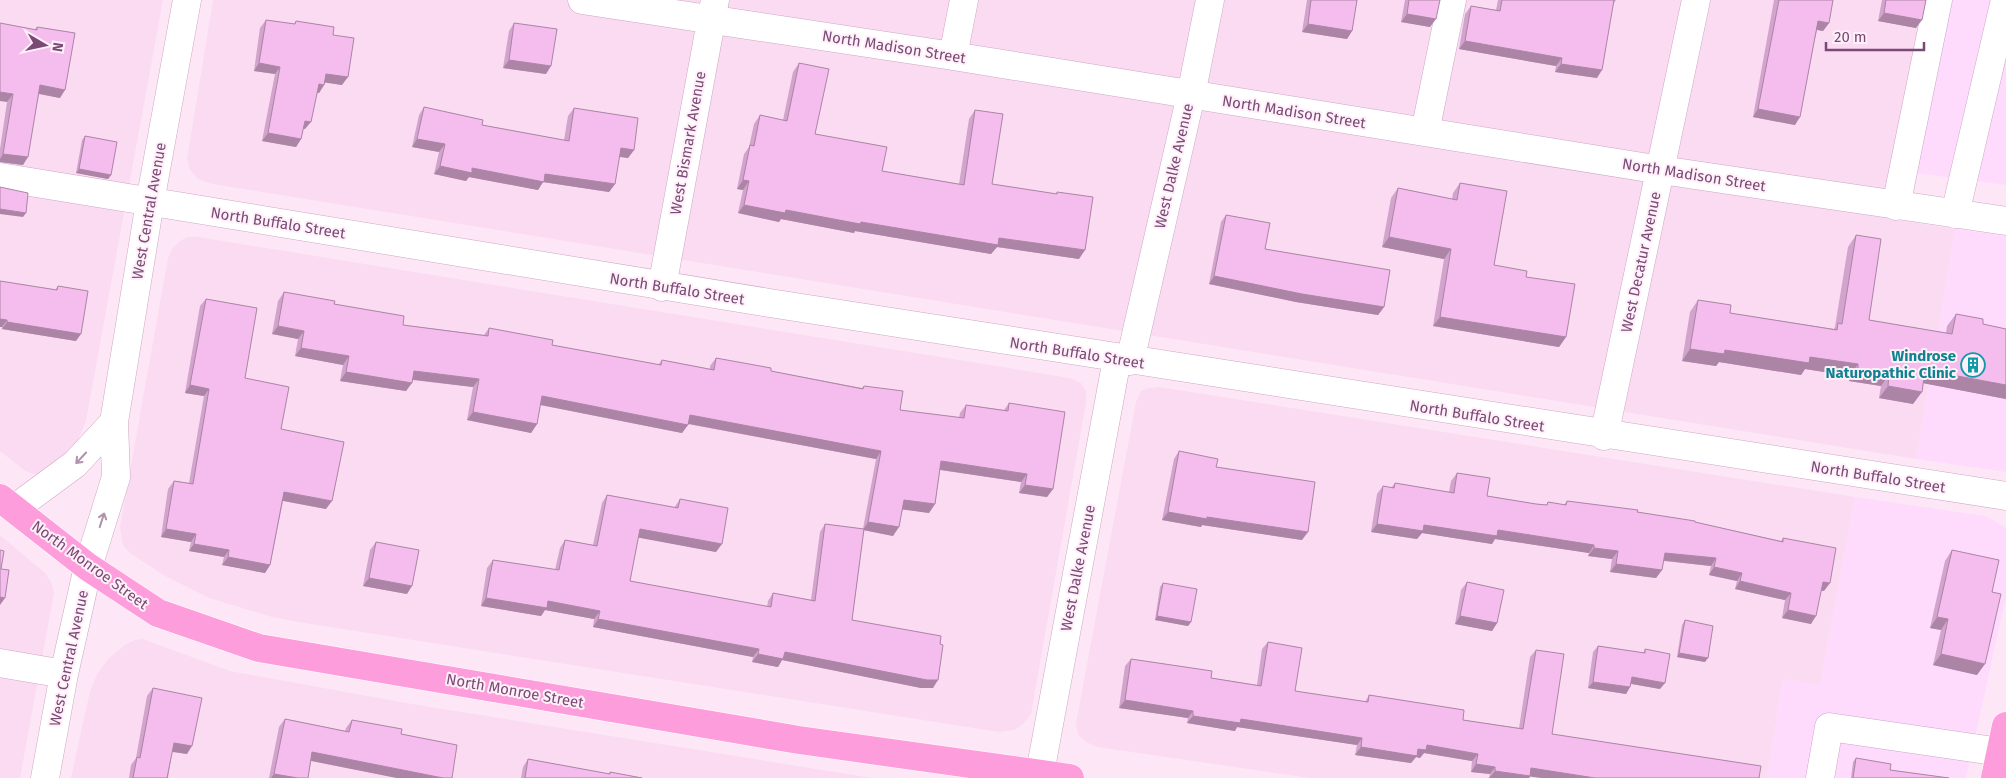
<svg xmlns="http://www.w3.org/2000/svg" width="2006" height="778" viewBox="0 0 2006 778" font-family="'Fira Sans',sans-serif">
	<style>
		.residential { fill: #fbdbf1 }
		.commercial { fill: #fedbfd }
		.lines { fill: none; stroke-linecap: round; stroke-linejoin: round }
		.minor-casing { stroke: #cca7c6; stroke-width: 29 }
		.major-casing { stroke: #fff; stroke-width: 29 }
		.minor { stroke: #fff; stroke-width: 28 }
		.major { stroke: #fe9ddb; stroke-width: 28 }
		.wall { fill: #d2a3cc }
		.shaded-wall { fill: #ab84a6 }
		.building { fill: #f4bded; stroke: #ab84a6 }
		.oneway { stroke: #af92ac }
		.labels { text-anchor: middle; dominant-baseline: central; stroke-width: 4; stroke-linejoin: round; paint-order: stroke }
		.street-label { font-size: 15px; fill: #794a75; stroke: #ffeff9 }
		.culture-label { font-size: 15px; font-weight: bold; fill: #0d838f; stroke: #ffeff9; text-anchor: end }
	</style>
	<rect width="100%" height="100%" fill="#fde7f6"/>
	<path class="residential" d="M 0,0 L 163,0 L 86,421 L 77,442 L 66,458 L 46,473 L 34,474 L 25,471 L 0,451 Z
		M 213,0 L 1943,0 L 1898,220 L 1955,229 L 1916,459 L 212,184 L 198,179 L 190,170 L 187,159 Z
		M 187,237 L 198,237 L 1070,378 L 1081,383 L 1086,392 L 1086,403 L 1031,714 L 1024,723 L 1015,730 L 999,732 L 298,622 L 272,617 L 209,598 L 165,576 L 130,553 L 123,545 L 120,527 L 168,258 L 173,248 L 180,241 Z
		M 1159,387 L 1855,497 L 1820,685 L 1783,679 L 1767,778 L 1310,778 L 1097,747 L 1086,742 L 1078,734 L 1076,723 L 1136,402 L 1141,391 L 1149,388 Z
		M 0,535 L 45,573 L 51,582 L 54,593 L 20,778 L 0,778 Z
		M 143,639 L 230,671 L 406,703 L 872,778 L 71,778 L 90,691 L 97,674 L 109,658 L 125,645 L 135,640 Z"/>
	<path class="commercial" d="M 1943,0 L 2006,0 L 2006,185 L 1907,172 Z
		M 1955,229 L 2006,236 L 2006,472 L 1916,459 Z
		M 1855,497 L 1985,516 L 1997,522 L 2006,528 L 2006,597 L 1966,778 L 1767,778 L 1783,679 L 1820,685 Z"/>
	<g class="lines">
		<g class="minor-casing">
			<path id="minor" d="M 582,0 L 953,56 L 1661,170 L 2006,221
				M 953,56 L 964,0
				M 1425,132 L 1452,0
				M 0,177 C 668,288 1336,395 2006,496
				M 1896,206 L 1938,0
				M 1955,214 L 2005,0
				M 662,287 L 715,0
				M 1130,361 L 1191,95 L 1210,0
				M 1604,436 L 1696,0
				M 14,509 L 75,464 L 114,422
				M 0,663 L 64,674
				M 45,778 L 64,674 L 88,567 L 116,477 L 114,422 L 150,202 L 187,0
				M 1039,778 L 1117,359
				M 1820,778 L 1829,727 L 2001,752"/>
		</g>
		<g class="major-casing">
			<path id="major" d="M 0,498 L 88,567 L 158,613 L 259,648 L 799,740 L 1070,778
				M 1995,778 L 2006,726"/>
		</g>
		<use href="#minor" class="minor"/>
		<use href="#major" class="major"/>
	</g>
	<path class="wall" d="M 1307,0 L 1357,0 L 1352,31 L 1347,39 L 1302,32 Z
		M 1405,0 L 1440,0 L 1430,27 L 1401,22 Z
		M 1498,0 L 1616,0 L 1613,4 L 1597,78 L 1555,72 L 1556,66 L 1459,49 L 1465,14 L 1471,6 L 1496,10 Z
		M 1774,0 L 1833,0 L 1829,23 L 1823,31 L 1817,30 L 1795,125 L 1753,117 Z
		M 1882,0 L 1926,0 L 1916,28 L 1878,21 Z
		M 266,20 L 294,24 L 296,21 L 333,35 L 342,85 L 325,82 L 324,85 L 319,93 L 317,93 L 305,129 L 303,129 L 301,139 L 296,147 L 262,141 L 275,74 L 254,71 L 260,28 Z
		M 514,23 L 546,74 L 503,68 L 509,31 Z
		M 37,27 L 60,98 L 39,94 L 23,165 L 0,162 L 0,149 L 7,102 L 35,29 Z
		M 799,63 L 815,134 L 882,171 L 959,184 L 969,119 L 975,110 L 992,184 L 1056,194 L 1057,192 L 1079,259 L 997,247 L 991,254 L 855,231 L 854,233 L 781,219 L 779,222 L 738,213 L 743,190 L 737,189 L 744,154 L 749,147 L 754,124 L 760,115 L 783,120 L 793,72 Z
		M 424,107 L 482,125 L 564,140 L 568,116 L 574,108 L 634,150 L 628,158 L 619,157 L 615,184 L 609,192 L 543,182 L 538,190 L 469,177 L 466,181 L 434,174 L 439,152 L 412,147 L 419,115 Z
		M 85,136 L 111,175 L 108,179 L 76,173 L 82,140 Z
		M 1460,183 L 1494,265 L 1526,277 L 1566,337 L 1559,347 L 1433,326 L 1444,259 L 1382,247 L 1391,198 L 1398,188 L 1452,199 L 1453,193 Z
		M 1226,215 L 1265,249 L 1384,307 L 1378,315 L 1296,302 L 1209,284 L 1221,222 Z
		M 1856,235 L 1869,320 L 1946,333 L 1947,326 L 1956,314 L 1983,324 L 2006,329 L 2006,399 L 1923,383 L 1913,404 L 1879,398 L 1881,386 L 1849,381 L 1850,376 L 1805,369 L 1801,375 L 1719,362 L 1716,366 L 1682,361 L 1690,312 L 1698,300 L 1730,313 L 1834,329 L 1835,327 L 1848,247 Z
		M 0,281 L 55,290 L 58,286 L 76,341 L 2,329 L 2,327 L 0,327 Z
		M 284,292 L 334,304 L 403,325 L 484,335 L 489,328 L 552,345 L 658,365 L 662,360 L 710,369 L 710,366 L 716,358 L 771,371 L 862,388 L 864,386 L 900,410 L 959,418 L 960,413 L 966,405 L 1004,410 L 1009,403 L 1053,489 L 1047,497 L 1019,493 L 1021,482 L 940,470 L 935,504 L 929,513 L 903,509 L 893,536 L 864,530 L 852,620 L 933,688 L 921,688 L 782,660 L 778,667 L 752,662 L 753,657 L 593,627 L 594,619 L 545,610 L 541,616 L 481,606 L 487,568 L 493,560 L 555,570 L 560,548 L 565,540 L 593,545 L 602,503 L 607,495 L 674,508 L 680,499 L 716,552 L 638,537 L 630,581 L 767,607 L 768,601 L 773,593 L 811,600 L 820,532 L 825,524 L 863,529 L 876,459 L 688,424 L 682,433 L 540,405 L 537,424 L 531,433 L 467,420 L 473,387 L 412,380 L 406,391 L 340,381 L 343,365 L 295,356 L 298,339 L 272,334 L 278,301 Z
		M 206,299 L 245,378 L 281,429 L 326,509 L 283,501 L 270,565 L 265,573 L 222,565 L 224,557 L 189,551 L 191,542 L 161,537 L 168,489 L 174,481 L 189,483 L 204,396 L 185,393 L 200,306 Z
		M 1179,451 L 1216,467 L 1302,540 L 1202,525 L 1201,527 L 1162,520 L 1174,459 Z
		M 1457,473 L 1487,496 L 1536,504 L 1546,505 L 1548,502 L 1564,505 L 1567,501 L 1637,512 L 1695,522 L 1781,541 L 1783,538 L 1824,591 L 1821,590 L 1811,624 L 1782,618 L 1785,600 L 1735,589 L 1737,581 L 1709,575 L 1711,566 L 1663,561 L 1662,570 L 1656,578 L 1610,572 L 1612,559 L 1588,556 L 1589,553 L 1495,539 L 1492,544 L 1422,533 L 1417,539 L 1371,532 L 1377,494 L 1383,486 L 1391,488 L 1395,483 L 1449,492 L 1451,481 Z
		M 376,542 L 407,594 L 363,586 L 370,550 Z
		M 1952,550 L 1992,592 L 1977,675 L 1933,665 L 1941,630 L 1930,628 L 1945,561 Z
		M 1467,582 L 1497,623 L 1492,631 L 1455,624 L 1461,590 Z
		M 1163,583 L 1191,622 L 1188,626 L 1155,620 L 1160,587 Z
		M 1685,620 L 1705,662 L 1677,657 L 1682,625 Z
		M 1268,642 L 1295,691 L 1365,702 L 1369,695 L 1463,720 L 1519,728 L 1530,657 L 1536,650 L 1552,734 L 1759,778 L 1542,778 L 1530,776 L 1529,778 L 1489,778 L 1490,774 L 1471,772 L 1472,761 L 1424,753 L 1420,758 L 1416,757 L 1411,763 L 1355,755 L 1357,745 L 1237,727 L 1235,731 L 1187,723 L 1188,718 L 1119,708 L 1125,666 L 1131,659 L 1211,678 L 1257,685 L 1262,649 Z
		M 1598,646 L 1643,653 L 1645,649 L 1660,689 L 1631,684 L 1630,687 L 1626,694 L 1588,688 L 1593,652 Z
		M 153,688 L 187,754 L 172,752 L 168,778 L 129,778 L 131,765 L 136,758 L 147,696 Z
		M 285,719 L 345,731 L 346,728 L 352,720 L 401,734 L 452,778 L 397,778 L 311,761 L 308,778 L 269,778 L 279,727 Z
		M 1856,758 L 1890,770 L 1949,778 L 1851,778 L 1853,762 Z
		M 528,759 L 609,774 L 610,772 L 642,778 L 521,778 L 523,767 Z"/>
	<path class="shaded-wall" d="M 1884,13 L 1922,20 L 1916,28 L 1878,21 Z
		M 1407,14 L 1436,19 L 1430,27 L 1401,22 Z
		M 1818,21 L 1829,23 L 1823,31 L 1813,29 Z
		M 1308,24 L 1352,31 L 1347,39 L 1302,32 Z
		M 1465,41 L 1562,58 L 1556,66 L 1459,49 Z
		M 509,60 L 551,66 L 546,74 L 503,68 Z
		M 259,63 L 280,67 L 275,74 L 254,71 Z
		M 1561,64 L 1602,70 L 1597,78 L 1555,72 Z
		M 326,74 L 348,77 L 342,85 L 321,82 Z
		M 319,84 L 324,85 L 319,93 L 313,92 Z
		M 40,85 L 65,90 L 60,98 L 35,93 Z
		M 0,92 L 13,94 L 7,102 L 0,101 Z
		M 1758,109 L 1800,117 L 1795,125 L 1753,117 Z
		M 305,121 L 311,122 L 305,129 L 299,128 Z
		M 268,133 L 301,139 L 296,147 L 262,141 Z
		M 417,139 L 445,144 L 439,152 L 412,147 Z
		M 621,148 L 634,150 L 628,158 L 615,156 Z
		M 3,154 L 28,157 L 23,165 L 0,162 L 0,159 Z
		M 440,166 L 545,174 L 615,184 L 609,192 L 543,182 L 538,190 L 469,177 L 466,181 L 434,174 Z
		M 79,169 L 111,175 L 108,179 L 76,173 Z
		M 743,180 L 749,181 L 743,190 L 737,189 Z
		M 744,205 L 786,210 L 861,222 L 999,238 L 1085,250 L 1079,259 L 997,247 L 991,254 L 855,231 L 854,233 L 781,219 L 779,222 L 738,213 Z
		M 0,209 L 26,213 L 23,217 L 0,214 Z
		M 1389,237 L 1451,249 L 1444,259 L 1382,247 Z
		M 1214,276 L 1384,307 L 1378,315 L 1296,302 L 1209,284 Z
		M 1440,317 L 1566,337 L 1559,347 L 1433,326 Z
		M 0,319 L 7,320 L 2,327 L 0,327 Z
		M 7,322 L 81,334 L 76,341 L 2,329 Z
		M 278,326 L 304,331 L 298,339 L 272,334 Z
		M 301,348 L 349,356 L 343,365 L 295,356 Z
		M 1690,349 L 1725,350 L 1810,357 L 1858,364 L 1850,376 L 1805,369 L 1801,375 L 1719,362 L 1716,366 L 1682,361 Z
		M 1858,369 L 1889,374 L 1881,386 L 1849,381 Z
		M 1925,370 L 2006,385 L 2006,399 L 1917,382 Z
		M 414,371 L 479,379 L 473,387 L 408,379 Z
		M 346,372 L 412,383 L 406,391 L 340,381 Z
		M 190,385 L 209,389 L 204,396 L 185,393 Z
		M 1888,386 L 1922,392 L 1913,404 L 1879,398 Z
		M 542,396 L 688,425 L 682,433 L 536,404 Z
		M 473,412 L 537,424 L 531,433 L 467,420 Z
		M 690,415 L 881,451 L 876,459 L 684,423 Z
		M 941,461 L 1027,474 L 1021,482 L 935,469 Z
		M 1025,485 L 1053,489 L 1047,497 L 1019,493 Z
		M 284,492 L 332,501 L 326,509 L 279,500 Z
		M 904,500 L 935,504 L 929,513 L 899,509 Z
		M 1168,512 L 1207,517 L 1308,532 L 1302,540 L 1202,525 L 1201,527 L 1162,520 Z
		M 868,522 L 899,527 L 893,536 L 863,530 Z
		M 1377,524 L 1424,525 L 1498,530 L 1594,545 L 1589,553 L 1495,539 L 1492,544 L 1422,533 L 1417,539 L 1371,532 Z
		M 166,529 L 196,534 L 191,542 L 161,537 Z
		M 640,529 L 722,544 L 716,552 L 635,537 Z
		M 194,544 L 229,550 L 224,557 L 189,551 Z
		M 1594,548 L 1618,551 L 1612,559 L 1588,556 Z
		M 1665,553 L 1716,558 L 1711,566 L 1659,560 Z
		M 228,557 L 270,565 L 265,573 L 222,565 Z
		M 1616,564 L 1662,570 L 1656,578 L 1610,572 Z
		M 1714,567 L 1742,573 L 1737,581 L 1709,575 Z
		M 369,578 L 412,586 L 407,594 L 363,586 Z
		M 1740,581 L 1791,593 L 1785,600 L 1735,589 Z
		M 1823,582 L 1830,583 L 1824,591 L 1817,590 Z
		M 0,597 L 5,598 L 0,605 Z
		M 486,598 L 548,601 L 600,611 L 594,619 L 545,610 L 541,616 L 481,606 Z
		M 1788,610 L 1816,616 L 1811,624 L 1782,618 Z
		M 1157,616 L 1191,622 L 1188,626 L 1155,620 Z
		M 1460,616 L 1497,623 L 1492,631 L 1455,624 Z
		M 1937,617 L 1948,619 L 1941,630 L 1930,628 Z
		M 598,619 L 759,649 L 753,657 L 593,627 Z
		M 785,652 L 938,680 L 933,688 L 921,688 L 782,660 L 778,667 L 752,662 L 758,654 Z
		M 1679,653 L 1708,658 L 1705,662 L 1677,657 Z
		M 1941,654 L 1985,664 L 1977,675 L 1933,665 Z
		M 1632,677 L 1665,683 L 1660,689 L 1627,683 Z
		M 1593,682 L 1630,687 L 1626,694 L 1588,688 Z
		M 1125,700 L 1193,711 L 1188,718 L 1119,708 Z
		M 1193,716 L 1241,719 L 1362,738 L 1357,745 L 1237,727 L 1235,731 L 1187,723 Z
		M 174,743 L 192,746 L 187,754 L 168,751 Z
		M 1427,745 L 1478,754 L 1472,761 L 1424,753 L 1420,758 L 1416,757 L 1411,763 L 1355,755 L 1361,747 L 1418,749 Z
		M 312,752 L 443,778 L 397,778 L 307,760 Z
		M 1476,764 L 1495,767 L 1490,774 L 1471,772 Z
		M 1531,768 L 1595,778 L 1542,778 L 1526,776 Z
		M 1495,771 L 1530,776 L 1529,778 L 1489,778 Z
		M 274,774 L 298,778 L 271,778 Z"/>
	<path class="building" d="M 1311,0 L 1357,0 L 1352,31 L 1308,24 Z
		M 1409,0 L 1440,0 L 1436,19 L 1407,14 Z
		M 1502,0 L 1614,0 L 1602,70 L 1561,64 L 1562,58 L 1465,41 L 1471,6 L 1500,11 Z
		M 1779,0 L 1833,0 L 1829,23 L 1818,21 L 1800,117 L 1758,109 Z
		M 1886,0 L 1926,0 L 1922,20 L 1884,13 Z
		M 266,20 L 295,24 L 296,21 L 334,27 L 333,35 L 354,38 L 348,77 L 326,74 L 324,85 L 319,84 L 311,122 L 305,121 L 301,139 L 268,133 L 280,67 L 259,63 Z
		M 0,23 L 37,30 L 37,27 L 75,33 L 65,90 L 40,85 L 28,157 L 3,154 L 13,94 L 0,92 Z
		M 514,23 L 557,29 L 551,66 L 509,60 Z
		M 799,63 L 829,69 L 815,134 L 887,147 L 882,171 L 964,185 L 975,110 L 1003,114 L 992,184 L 1057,194 L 1057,192 L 1093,197 L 1085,250 L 999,238 L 998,245 L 861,222 L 860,224 L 786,210 L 785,213 L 744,205 L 749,181 L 743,180 L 750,145 L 754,146 L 760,115 L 787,121 Z
		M 424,107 L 483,120 L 482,125 L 569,141 L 574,108 L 638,118 L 634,150 L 621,148 L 615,184 L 545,174 L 544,182 L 472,168 L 472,173 L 440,166 L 445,144 L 417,139 Z
		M 85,136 L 117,142 L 111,175 L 79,169 Z
		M 1460,183 L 1507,191 L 1494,265 L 1527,271 L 1526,277 L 1575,284 L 1566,337 L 1440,317 L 1451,249 L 1389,237 L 1398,188 L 1457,200 Z
		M 0,187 L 28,193 L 26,213 L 0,209 Z
		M 1226,215 L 1270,223 L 1265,249 L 1390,270 L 1384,307 L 1302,294 L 1214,276 Z
		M 1856,235 L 1881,239 L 1869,320 L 1952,334 L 1956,314 L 1983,319 L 1983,324 L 2006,329 L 2006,385 L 1925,370 L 1922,392 L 1888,386 L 1889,374 L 1858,369 L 1858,364 L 1810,357 L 1809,363 L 1725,350 L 1724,354 L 1690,349 L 1698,300 L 1731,305 L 1730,313 L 1837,330 L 1838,323 L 1842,324 Z
		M 0,281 L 57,290 L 58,286 L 88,291 L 81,334 L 7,322 L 7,320 L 0,319 Z
		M 284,292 L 335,301 L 334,304 L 404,316 L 403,325 L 488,336 L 489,328 L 553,340 L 552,345 L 661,365 L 662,360 L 714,370 L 716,358 L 771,368 L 771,371 L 863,389 L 864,386 L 903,391 L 900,410 L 964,418 L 966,405 L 1008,411 L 1009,403 L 1065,412 L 1053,489 L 1025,485 L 1027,474 L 941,461 L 935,504 L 904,500 L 899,527 L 868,522 L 881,451 L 690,415 L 688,425 L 542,396 L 537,424 L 473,412 L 479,379 L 414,371 L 412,383 L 346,372 L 349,356 L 301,348 L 304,331 L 278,326 Z
		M 206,299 L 257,308 L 245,378 L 289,387 L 281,429 L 344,442 L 332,501 L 284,492 L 270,565 L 228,557 L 229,550 L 194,544 L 196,534 L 166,529 L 174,481 L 193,484 L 209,389 L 190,385 Z
		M 1179,451 L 1218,459 L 1216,467 L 1315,482 L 1308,532 L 1207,517 L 1207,519 L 1168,512 Z
		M 1457,473 L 1490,478 L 1487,496 L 1536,504 L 1547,505 L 1548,502 L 1566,505 L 1567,501 L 1638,510 L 1637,512 L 1695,521 L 1695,522 L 1783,542 L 1783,538 L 1836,548 L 1830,583 L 1823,582 L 1816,616 L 1788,610 L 1791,593 L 1740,581 L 1742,573 L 1714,567 L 1716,558 L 1665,553 L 1662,570 L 1616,564 L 1618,551 L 1594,548 L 1594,545 L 1498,530 L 1497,536 L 1424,525 L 1423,531 L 1377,524 L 1383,486 L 1394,488 L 1395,483 L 1454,493 Z
		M 607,495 L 678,508 L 680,499 L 728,508 L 722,544 L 640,529 L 630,581 L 771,607 L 773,593 L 815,601 L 825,524 L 864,529 L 852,620 L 941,636 L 940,644 L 943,645 L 938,680 L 927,680 L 785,652 L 783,659 L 758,654 L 759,649 L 598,619 L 600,611 L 548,601 L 547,608 L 486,598 L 493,560 L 559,570 L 565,540 L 597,546 Z
		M 376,542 L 419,550 L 412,586 L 369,578 Z
		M 0,550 L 4,551 L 1,569 L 9,570 L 5,598 L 0,597 Z
		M 1952,550 L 1999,560 L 1992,592 L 2001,594 L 1985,664 L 1941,654 L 1948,619 L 1937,617 Z
		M 1467,582 L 1504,590 L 1497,623 L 1460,616 Z
		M 1163,583 L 1197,589 L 1191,622 L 1157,616 Z
		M 1685,620 L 1713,626 L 1708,658 L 1679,653 Z
		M 1268,642 L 1302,648 L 1295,691 L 1368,702 L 1369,695 L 1464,710 L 1463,720 L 1523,729 L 1536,650 L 1564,654 L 1552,734 L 1761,766 L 1759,778 L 1595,778 L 1531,768 L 1530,776 L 1495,771 L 1495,767 L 1476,764 L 1478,754 L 1427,745 L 1426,750 L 1418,749 L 1417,756 L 1361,747 L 1362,738 L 1241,719 L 1240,723 L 1193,716 L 1193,711 L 1125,700 L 1131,659 L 1212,671 L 1211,678 L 1261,686 Z
		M 1598,646 L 1645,653 L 1645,649 L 1670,654 L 1665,683 L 1632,677 L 1630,687 L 1593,682 Z
		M 153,688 L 202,698 L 192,746 L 174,743 L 167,778 L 133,778 L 137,757 L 140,758 Z
		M 285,719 L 349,732 L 352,720 L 402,729 L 401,734 L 457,745 L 452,778 L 443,778 L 312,752 L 308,778 L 298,778 L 274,774 Z
		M 1856,758 L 1891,764 L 1890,770 L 1949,778 L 1853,778 Z
		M 528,759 L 610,774 L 610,772 L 642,778 L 525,778 Z"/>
	<defs><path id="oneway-shaft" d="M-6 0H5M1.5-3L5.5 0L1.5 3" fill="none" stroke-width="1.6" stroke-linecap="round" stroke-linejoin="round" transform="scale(1.25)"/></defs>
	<g class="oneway">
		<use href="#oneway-shaft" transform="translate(81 458) rotate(133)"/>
		<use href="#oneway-shaft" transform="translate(102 520) rotate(-72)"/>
	</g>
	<defs>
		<g id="building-ring" transform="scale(1.25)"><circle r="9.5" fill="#ffeff9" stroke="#0f9aa8" stroke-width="1.5"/><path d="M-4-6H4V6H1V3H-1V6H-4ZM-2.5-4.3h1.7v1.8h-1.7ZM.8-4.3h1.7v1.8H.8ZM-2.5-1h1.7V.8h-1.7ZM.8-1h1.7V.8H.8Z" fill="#0f9aa8"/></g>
	</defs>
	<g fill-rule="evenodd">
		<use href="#building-ring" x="1973" y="365"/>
	</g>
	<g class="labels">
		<g class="street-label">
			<text transform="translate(894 47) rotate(9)">North Madison Street</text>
			<text transform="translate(1294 112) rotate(9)">North Madison Street</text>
			<text transform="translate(688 143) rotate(-80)">West Bismark Avenue</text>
			<text transform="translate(1174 166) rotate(-77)">West Dalke Avenue</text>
			<text transform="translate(1694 175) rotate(9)">North Madison Street</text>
			<text transform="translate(149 211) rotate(-80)">West Central Avenue</text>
			<text transform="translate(278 223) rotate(9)">North Buffalo Street</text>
			<text transform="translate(1641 262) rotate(-78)">West Decatur Avenue</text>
			<text transform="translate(677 289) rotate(9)">North Buffalo Street</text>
			<text transform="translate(1077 353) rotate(9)">North Buffalo Street</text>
			<text transform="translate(1477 416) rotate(9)">North Buffalo Street</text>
			<text transform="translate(1878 477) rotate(9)">North Buffalo Street</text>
			<text transform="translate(90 565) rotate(36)">North Monroe Street</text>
			<text transform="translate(1078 568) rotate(-79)">West Dalke Avenue</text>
			<text transform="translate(69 658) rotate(-78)">West Central Avenue</text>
			<text transform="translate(515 691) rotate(10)">North Monroe Street</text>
		</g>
		<g class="culture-label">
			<text x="1956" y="356">Windrose<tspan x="1956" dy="17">Naturopathic Clinic</tspan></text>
		</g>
	</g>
	<g transform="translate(45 45) rotate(99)" stroke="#ffeff9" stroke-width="4" paint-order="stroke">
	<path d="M0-4L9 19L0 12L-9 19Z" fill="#794a75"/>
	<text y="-8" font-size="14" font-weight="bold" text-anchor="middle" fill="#794a75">N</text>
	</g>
	<path d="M1826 42v8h98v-8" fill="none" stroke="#794a75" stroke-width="2.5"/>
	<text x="1834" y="42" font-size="15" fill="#794a75" stroke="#ffeff9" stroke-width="4" paint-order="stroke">20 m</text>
</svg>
